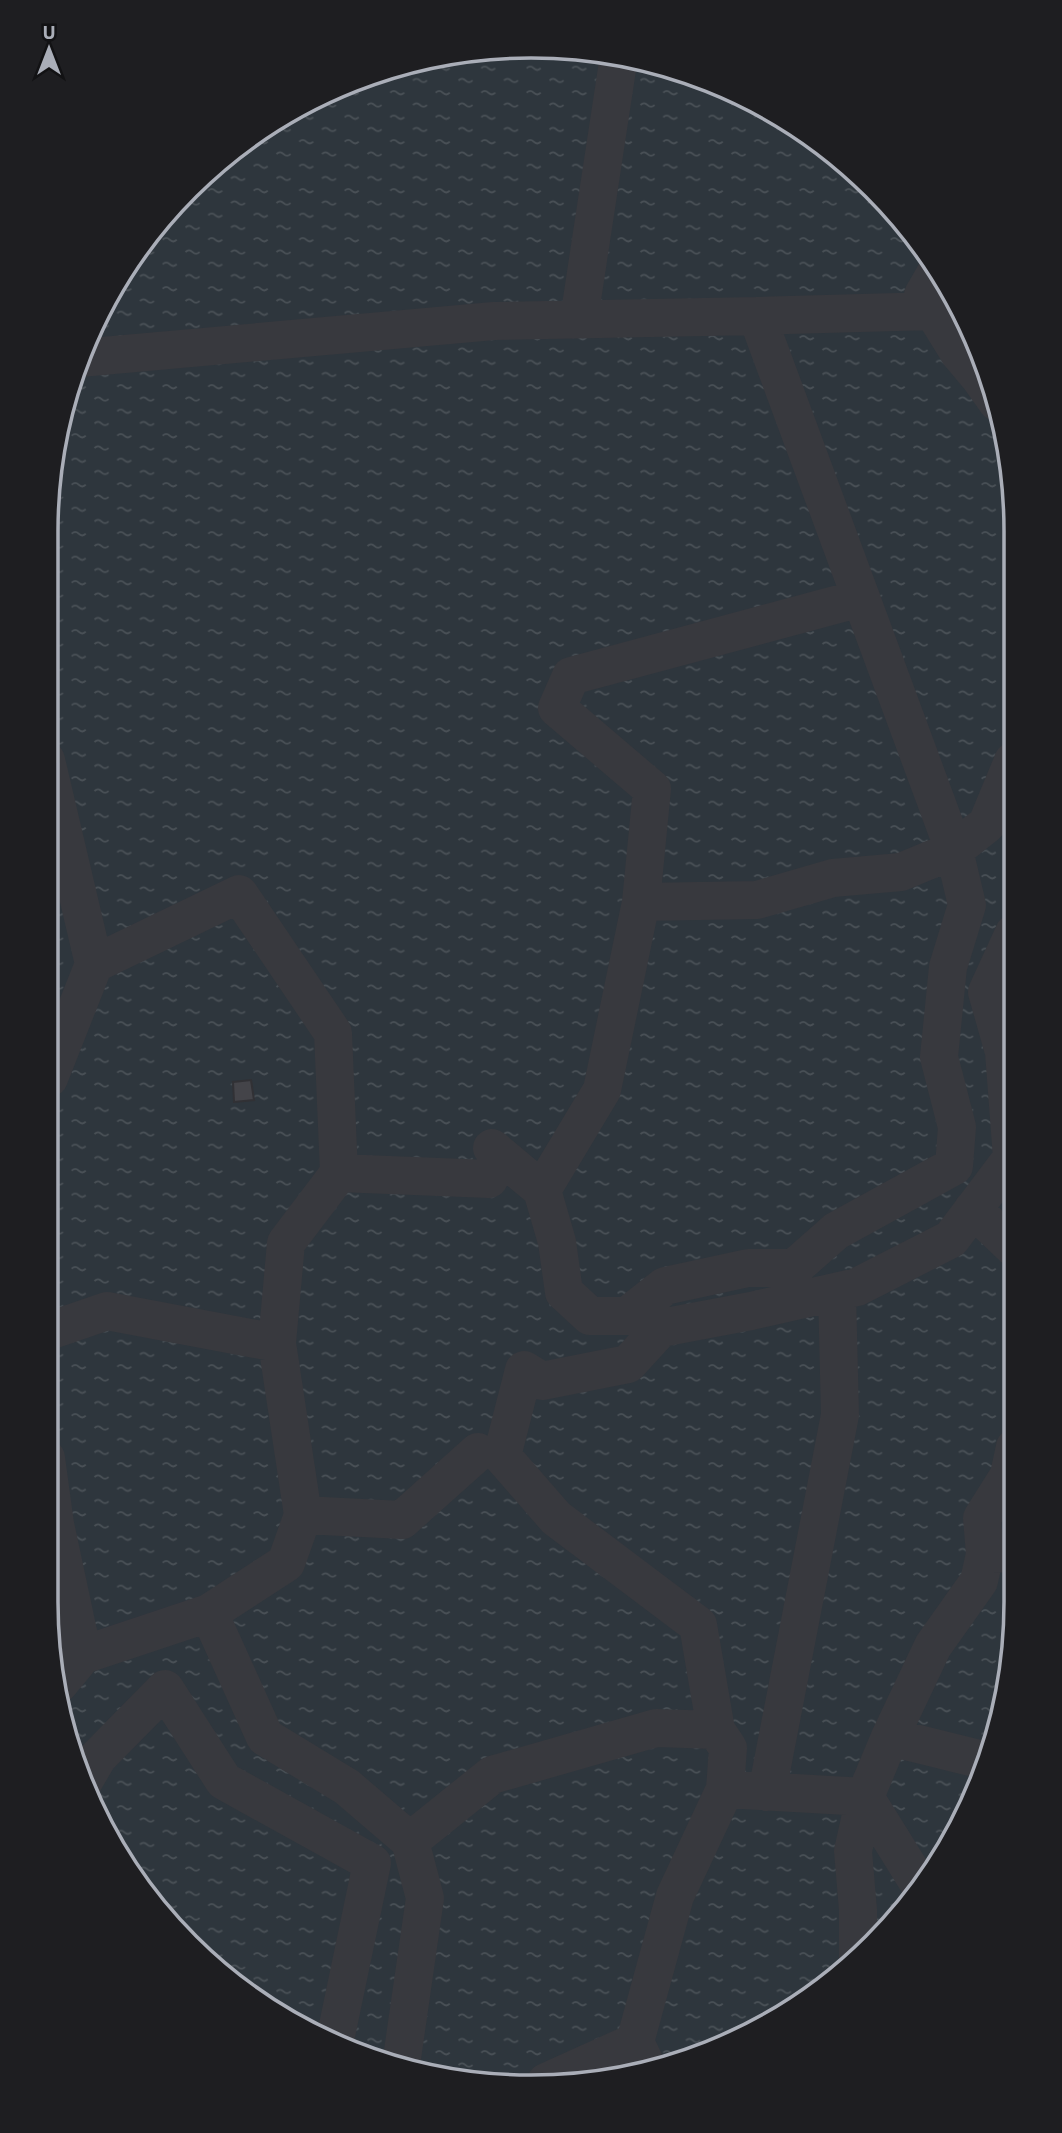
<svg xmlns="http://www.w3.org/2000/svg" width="1062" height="2133" viewBox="0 0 1062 2133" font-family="'IBM Plex Sans',sans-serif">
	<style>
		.water { fill: url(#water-ripples) }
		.building { fill: #444449; stroke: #313135; stroke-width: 2 }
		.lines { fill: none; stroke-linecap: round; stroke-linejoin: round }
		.minor { stroke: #38393e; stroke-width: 38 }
		.rim { fill: none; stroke: #aaaeb8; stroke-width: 3.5 }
	</style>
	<defs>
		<pattern id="water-ripples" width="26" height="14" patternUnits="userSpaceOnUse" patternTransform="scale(1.75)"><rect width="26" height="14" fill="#2e363d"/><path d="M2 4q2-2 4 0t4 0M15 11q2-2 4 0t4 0" fill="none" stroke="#4a5157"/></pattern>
	</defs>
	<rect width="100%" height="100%" fill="#171719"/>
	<path class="water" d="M 562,47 L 656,62 L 745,95 L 851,166 L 934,261 L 991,375 L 1012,468 L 1015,1633 L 1000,1727 L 967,1816 L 875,1945 L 745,2038 L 594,2083 L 436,2078 L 288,2022 L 211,1967 L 146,1898 L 71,1758 L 46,1602 L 47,500 L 62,406 L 95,317 L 146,236 L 211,166 L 288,111 L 375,71 L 467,50 Z"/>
	<path class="building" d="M 251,1080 L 254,1100 L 234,1102 L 233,1082 Z"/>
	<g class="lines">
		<path class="minor" d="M 938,269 L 923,295 L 959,353 L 980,378 L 997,402
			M 757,316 L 933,311 L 957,307
			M 579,319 L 619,56
			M 80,358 L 494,321 L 757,316 L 954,850 L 901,872 L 833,878 L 757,900 L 641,902 L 652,789 L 557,708 L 571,676 L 861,598
			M 46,760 L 94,964 L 239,894 L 333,1033 L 339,1173 L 489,1179
			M 46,1079 L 49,1078 L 94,964
			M 492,1148 L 542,1190 L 557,1242 L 564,1292 L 590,1316 L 627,1316 L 665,1286 L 748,1268 L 794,1268 L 836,1231 L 954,1166 L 957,1127 L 939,1057 L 948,967 L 967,905 L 954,850 L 987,824 L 1013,761
			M 542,1190 L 602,1090 L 641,902
			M 973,1209 L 1014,1248
			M 46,1332 L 107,1311 L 277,1343 L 286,1243 L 339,1173
			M 46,1458 L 55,1524 L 83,1655 L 59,1684
			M 303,1515 L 402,1520 L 478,1452
			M 985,1554 L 982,1518 L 1009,1475 L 1015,1447
			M 209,1613 L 265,1737 L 347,1787 L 410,1841 L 492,1775 L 656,1728 L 716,1730 L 728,1748 L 725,1789
			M 83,1655 L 209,1613 L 286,1563 L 303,1515 L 277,1343
			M 716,1730 L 698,1625 L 556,1518 L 502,1456 L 524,1370 L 542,1381 L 628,1364 L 661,1328 L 751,1311 L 857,1287 L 951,1239 L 1012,1158 L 1004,1052 L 987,992 L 1014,933
			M 890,1737 L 933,1646 L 979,1581 L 985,1554 L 1015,1553
			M 84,1781 L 98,1757 L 165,1689 L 224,1781 L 372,1863 L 335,2040
			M 767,1792 L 840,1415 L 837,1292
			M 865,1797 L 919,1884
			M 858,1957 L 858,1910 L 853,1851 L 865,1797 L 890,1737 L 987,1761
			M 635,2042 L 675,1896 L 725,1789 L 865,1797
			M 401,2065 L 425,1898 L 410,1841
			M 546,2082 L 635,2042 L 647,2067"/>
	</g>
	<path d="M0 0H1062V2133H0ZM531 58H531A473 473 0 0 1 1004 531V1602A473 473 0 0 1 531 2075H531A473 473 0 0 1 58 1602V531A473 473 0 0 1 531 58Z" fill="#1e1e21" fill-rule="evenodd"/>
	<path class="rim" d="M531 58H531A473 473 0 0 1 1004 531V1602A473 473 0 0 1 531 2075H531A473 473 0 0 1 58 1602V531A473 473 0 0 1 531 58Z"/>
	<g transform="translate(49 49)" stroke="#121214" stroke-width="5" paint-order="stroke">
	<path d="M0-5L12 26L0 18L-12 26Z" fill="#aaaeb8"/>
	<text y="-10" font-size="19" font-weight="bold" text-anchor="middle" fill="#aaaeb8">U</text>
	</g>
</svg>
